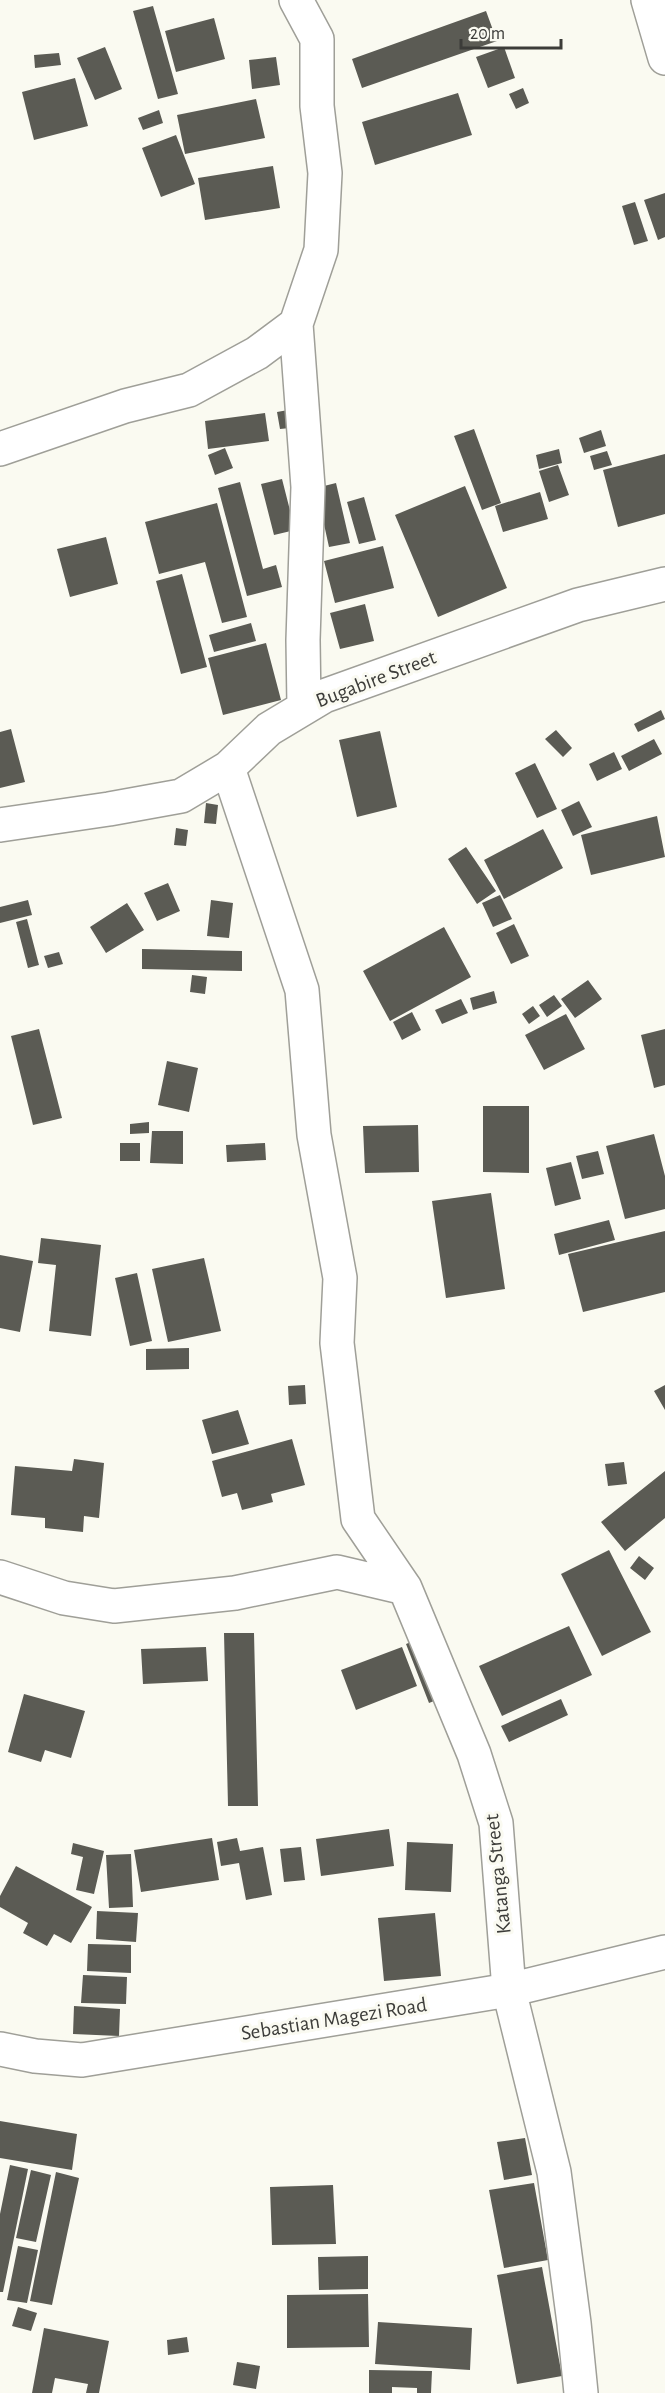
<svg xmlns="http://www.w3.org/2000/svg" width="665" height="2393" viewBox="0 0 665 2393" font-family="'Alegreya Sans',sans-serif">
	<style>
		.building { fill: #5b5b54 }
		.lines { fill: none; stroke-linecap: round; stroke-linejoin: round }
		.minor-casing { stroke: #9f9f98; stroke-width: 36 }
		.minor { stroke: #fff; stroke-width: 33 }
		.labels { text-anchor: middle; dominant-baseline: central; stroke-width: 6; stroke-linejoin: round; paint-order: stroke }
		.street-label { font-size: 21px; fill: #3c3c39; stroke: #fafaf1 }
	</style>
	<rect width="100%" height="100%" fill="#fafaf1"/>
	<path class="building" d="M 153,6 L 178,94 L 158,99 L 133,11 Z
		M 486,11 L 497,41 L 362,88 L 352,59 Z
		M 214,18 L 225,59 L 176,72 L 165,31 Z
		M 105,47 L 122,89 L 95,100 L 77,58 Z
		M 504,47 L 515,78 L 488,88 L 476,57 Z
		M 59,53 L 61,65 L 35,68 L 34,55 Z
		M 276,57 L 280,85 L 252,89 L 249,60 Z
		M 75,78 L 88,126 L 34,140 L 22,92 Z
		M 523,88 L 529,103 L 516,109 L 509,94 Z
		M 458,93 L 472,135 L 375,165 L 362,122 Z
		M 256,99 L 265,138 L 185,154 L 177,115 Z
		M 159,110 L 163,123 L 143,130 L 138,118 Z
		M 176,135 L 195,184 L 161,197 L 142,148 Z
		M 273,166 L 280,208 L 205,220 L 198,178 Z
		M 665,193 L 665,237 L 658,240 L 644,200 Z
		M 635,202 L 648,241 L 634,245 L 622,206 Z
		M 288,410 L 290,428 L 280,429 L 277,412 Z
		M 265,413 L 269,441 L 208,449 L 205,421 Z
		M 474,429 L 501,503 L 482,510 L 454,436 Z
		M 601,430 L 606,446 L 584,453 L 579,438 Z
		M 225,448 L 233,468 L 215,475 L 208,455 Z
		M 559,449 L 562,463 L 539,469 L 536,455 Z
		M 607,451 L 612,465 L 594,470 L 590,456 Z
		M 665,454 L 665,514 L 618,527 L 603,470 Z
		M 558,465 L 569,495 L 549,502 L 539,471 Z
		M 282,479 L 295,530 L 274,535 L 261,484 Z
		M 240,482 L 263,569 L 276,565 L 282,587 L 247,596 L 218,488 Z
		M 336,483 L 350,543 L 329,547 L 316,488 Z
		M 465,486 L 507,588 L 438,617 L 395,515 Z
		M 540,492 L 548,519 L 503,532 L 495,506 Z
		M 364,497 L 376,540 L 359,544 L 347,502 Z
		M 217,503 L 247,617 L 222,623 L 205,562 L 159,574 L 145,522 Z
		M 106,537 L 118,584 L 70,597 L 57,549 Z
		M 383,546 L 394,588 L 335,603 L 324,561 Z
		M 182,574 L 207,667 L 181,674 L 156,581 Z
		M 365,604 L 374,641 L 340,649 L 330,613 Z
		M 251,623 L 256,641 L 214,652 L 209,635 Z
		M 266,643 L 281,700 L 223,715 L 208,658 Z
		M 661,710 L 665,719 L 638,732 L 634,724 Z
		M 11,729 L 25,782 L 0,788 L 0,732 Z
		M 556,730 L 572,748 L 563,757 L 545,739 Z
		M 380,731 L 397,807 L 357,817 L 339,740 Z
		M 654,739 L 662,754 L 629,771 L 621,756 Z
		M 614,752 L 622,769 L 597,781 L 589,764 Z
		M 535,763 L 557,809 L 537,818 L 515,773 Z
		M 579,801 L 592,827 L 573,836 L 561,810 Z
		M 206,803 L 218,805 L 216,824 L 204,823 Z
		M 657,816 L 665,857 L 591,875 L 581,835 Z
		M 176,828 L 188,830 L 186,846 L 174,845 Z
		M 543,829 L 563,868 L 504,899 L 484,860 Z
		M 466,847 L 496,891 L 477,904 L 448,859 Z
		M 168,883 L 180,911 L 157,921 L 144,893 Z
		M 500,895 L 512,919 L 493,927 L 482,903 Z
		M 28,900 L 32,915 L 0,923 L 0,907 Z
		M 211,900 L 233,903 L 229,938 L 207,936 Z
		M 127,903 L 144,930 L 106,953 L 90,927 Z
		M 27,919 L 39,965 L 28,968 L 16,922 Z
		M 514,924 L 529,956 L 511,964 L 496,933 Z
		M 444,927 L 471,977 L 390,1021 L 363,971 Z
		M 142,949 L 242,951 L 242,971 L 142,969 Z
		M 59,952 L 63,964 L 48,968 L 44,956 Z
		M 192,975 L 207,977 L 205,994 L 190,992 Z
		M 588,980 L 602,999 L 575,1018 L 561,999 Z
		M 494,991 L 497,1003 L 473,1010 L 470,998 Z
		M 554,995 L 562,1006 L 547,1017 L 539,1005 Z
		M 461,999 L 468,1013 L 442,1024 L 435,1010 Z
		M 533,1006 L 540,1016 L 529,1024 L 522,1014 Z
		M 412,1012 L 421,1030 L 402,1040 L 393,1022 Z
		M 566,1014 L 585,1049 L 544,1070 L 525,1035 Z
		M 39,1029 L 62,1118 L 33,1125 L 11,1036 Z
		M 665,1029 L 665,1085 L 654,1088 L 641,1035 Z
		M 167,1061 L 198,1068 L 189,1112 L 158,1105 Z
		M 483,1106 L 529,1106 L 529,1173 L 483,1172 Z
		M 149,1122 L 149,1133 L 130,1134 L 130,1124 Z
		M 418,1125 L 419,1172 L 365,1173 L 363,1126 Z
		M 152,1131 L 183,1131 L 183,1164 L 150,1163 Z
		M 654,1134 L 665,1176 L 665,1209 L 625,1219 L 606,1146 Z
		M 120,1143 L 140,1143 L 140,1161 L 120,1161 Z
		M 265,1143 L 266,1160 L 227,1162 L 226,1145 Z
		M 598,1151 L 604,1174 L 582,1179 L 576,1156 Z
		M 571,1162 L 581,1199 L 555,1206 L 546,1168 Z
		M 491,1193 L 505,1289 L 446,1298 L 432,1201 Z
		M 609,1220 L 615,1240 L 559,1255 L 554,1234 Z
		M 665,1231 L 665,1292 L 583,1312 L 568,1254 Z
		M 41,1238 L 101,1245 L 91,1336 L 49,1331 L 56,1265 L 38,1263 Z
		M 0,1255 L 33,1261 L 20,1332 L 0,1328 Z
		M 204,1258 L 221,1331 L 168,1342 L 152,1269 Z
		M 137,1273 L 152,1341 L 130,1346 L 115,1278 Z
		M 189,1348 L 189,1369 L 146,1370 L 146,1349 Z
		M 305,1385 L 306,1404 L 289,1405 L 288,1386 Z
		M 665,1385 L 665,1410 L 654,1391 Z
		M 238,1410 L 249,1444 L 212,1454 L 202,1420 Z
		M 292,1439 L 305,1485 L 271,1494 L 273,1502 L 242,1510 L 237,1493 L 222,1497 L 212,1461 Z
		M 74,1459 L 104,1463 L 99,1518 L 84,1516 L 83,1532 L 45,1528 L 45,1518 L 11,1515 L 15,1466 L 72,1471 Z
		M 624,1462 L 627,1484 L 608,1486 L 605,1464 Z
		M 665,1471 L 665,1518 L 625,1551 L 601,1522 Z
		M 609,1550 L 651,1632 L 602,1656 L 561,1574 Z
		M 639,1556 L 654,1568 L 645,1580 L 630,1568 Z
		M 569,1626 L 592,1675 L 502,1716 L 479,1666 Z
		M 224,1633 L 254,1633 L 258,1806 L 228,1806 Z
		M 421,1638 L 444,1697 L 429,1703 L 406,1644 Z
		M 206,1647 L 208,1681 L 143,1684 L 141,1649 Z
		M 402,1647 L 417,1686 L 356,1710 L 341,1670 Z
		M 24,1694 L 85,1711 L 71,1758 L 45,1750 L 41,1762 L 8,1752 Z
		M 561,1699 L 568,1715 L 509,1742 L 501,1726 Z
		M 389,1829 L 394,1866 L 321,1876 L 316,1839 Z
		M 212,1838 L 219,1880 L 141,1892 L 134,1850 Z
		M 237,1838 L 240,1851 L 263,1847 L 272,1895 L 246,1900 L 239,1863 L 221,1866 L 217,1842 Z
		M 407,1842 L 453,1844 L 451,1892 L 405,1890 Z
		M 73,1843 L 104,1851 L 94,1894 L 76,1890 L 83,1857 L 71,1854 Z
		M 301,1847 L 305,1880 L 284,1882 L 280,1849 Z
		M 131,1854 L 133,1907 L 109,1908 L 106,1855 Z
		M 16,1866 L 92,1907 L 71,1943 L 54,1934 L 47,1946 L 23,1933 L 28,1923 L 0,1907 L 0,1896 Z
		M 97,1911 L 138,1913 L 136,1942 L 96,1939 Z
		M 435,1913 L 441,1976 L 384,1981 L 378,1918 Z
		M 88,1944 L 131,1945 L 131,1973 L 87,1971 Z
		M 83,1975 L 127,1977 L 126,2004 L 81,2003 Z
		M 74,2006 L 120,2009 L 119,2036 L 73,2034 Z
		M 0,2121 L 77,2134 L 72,2170 L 0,2158 Z
		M 525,2138 L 532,2175 L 504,2180 L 497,2142 Z
		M 10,2165 L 28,2169 L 3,2292 L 0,2292 L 0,2214 Z
		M 31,2170 L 51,2175 L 36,2242 L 16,2238 Z
		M 56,2172 L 79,2178 L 52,2305 L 30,2301 Z
		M 534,2183 L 548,2260 L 504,2268 L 489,2190 Z
		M 333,2185 L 336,2244 L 272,2245 L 270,2187 Z
		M 18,2246 L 38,2250 L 27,2303 L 7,2300 Z
		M 368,2256 L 368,2289 L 319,2290 L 318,2257 Z
		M 542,2267 L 562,2376 L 517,2384 L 497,2275 Z
		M 368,2294 L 369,2347 L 287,2348 L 287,2295 Z
		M 18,2307 L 37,2313 L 31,2331 L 12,2326 Z
		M 378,2322 L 472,2328 L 470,2370 L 375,2364 Z
		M 44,2328 L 109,2341 L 99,2393 L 86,2393 L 88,2384 L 55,2378 L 52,2393 L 32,2393 Z
		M 187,2337 L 189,2352 L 168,2355 L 167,2340 Z
		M 237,2362 L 260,2366 L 256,2389 L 233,2385 Z
		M 369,2370 L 432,2371 L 431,2393 L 417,2393 L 417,2388 L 392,2387 L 392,2393 L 369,2393 Z"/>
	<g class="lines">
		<g class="minor-casing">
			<path id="minor" d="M 648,0 L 665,58
				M 296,324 L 308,487 L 303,640 L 304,707
				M 0,449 L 125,406 L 189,390 L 257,353 L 296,324 L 321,250 L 325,173 L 317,106 L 317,39 L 296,0
				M 228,768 L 302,990 L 314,1135 L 340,1278 L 337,1343 L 358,1519 L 405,1588 L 474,1754 L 496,1823 L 509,1990 L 554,2172 L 574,2323 L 581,2393
				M 0,825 L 109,809 L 181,796 L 228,768 L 269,729 L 324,696 L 578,605 L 665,584
				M 0,1577 L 64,1598 L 114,1606 L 235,1593 L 337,1572 L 405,1588
				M 0,2049 L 35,2056 L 82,2060 L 509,1990 L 665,1952"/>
		</g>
		<use href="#minor" class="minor"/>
	</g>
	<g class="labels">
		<g class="street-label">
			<text transform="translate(376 679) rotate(-21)">Bugabire Street</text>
			<text transform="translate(498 1874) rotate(-96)">Katanga Street</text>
			<text transform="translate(334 2019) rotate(-9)">Sebastian Magezi Road</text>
		</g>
	</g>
	<path d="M461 39v9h100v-9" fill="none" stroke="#3c3c39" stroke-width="3"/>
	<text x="470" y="39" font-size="18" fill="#3c3c39" stroke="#fafaf1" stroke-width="4.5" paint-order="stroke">20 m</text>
</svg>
